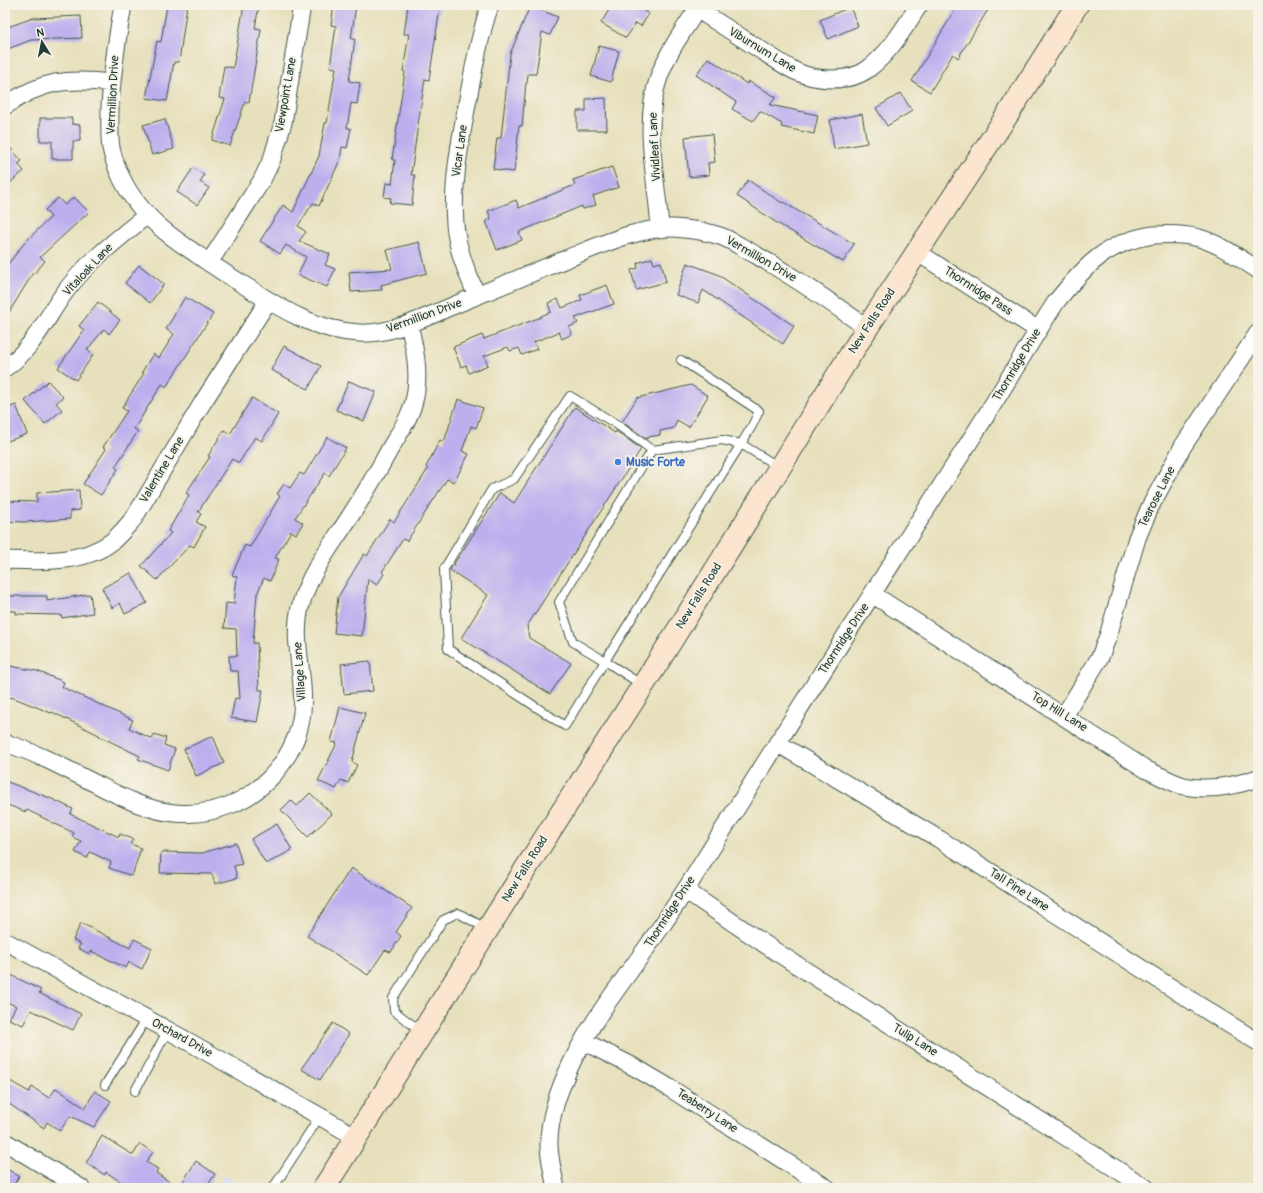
<svg xmlns="http://www.w3.org/2000/svg" width="1263" height="1193" viewBox="0 0 1263 1193" font-family="Pangolin,sans-serif">
	<style>
		.built { fill: #d6d8f8 }
		.building { fill: #bdafee }
		.lines { fill: none; stroke-linecap: round; stroke-linejoin: round }
		.service-casing { stroke: #3d5548; stroke-width: 10 }
		.minor-casing { stroke: #3d5548; stroke-width: 19 }
		.secondary-casing { stroke: #3d5548; stroke-width: 24 }
		.service { stroke: #fff; stroke-width: 8 }
		.minor { stroke: #fff; stroke-width: 17 }
		.secondary { stroke: #fbe5cf; stroke-width: 22 }
		.shop-dot { fill: #3f7fe0; stroke: #f7f3e8; stroke-width: 1.5 }
		.labels { text-anchor: middle; dominant-baseline: central; stroke-width: 3.5; stroke-linejoin: round; paint-order: stroke }
		.street-label { font-size: 12px; fill: #1f3d34; stroke: #f7f3e8 }
		.shop-label { font-size: 12px; font-weight: bold; fill: #366cbe; stroke: #f7f3e8; text-anchor: start }
	</style>
	<rect width="100%" height="100%" fill="#f7f3e8"/>
	<filter id="ink" filterUnits="userSpaceOnUse"><feTurbulence type="fractalNoise" baseFrequency=".025" numOctaves="2"/><feDisplacementMap in="SourceGraphic" scale="8" xChannelSelector="R" yChannelSelector="G"/><feConvolveMatrix kernelMatrix="1 2 1 2 8 2 1 2 1" color-interpolation-filters="sRGB"/></filter>
	<filter id="wash" filterUnits="userSpaceOnUse"><feTurbulence type="fractalNoise" baseFrequency=".012" numOctaves="4" result="noise"/><feDisplacementMap in="SourceGraphic" scale="16" xChannelSelector="R" yChannelSelector="G"/><feGaussianBlur stdDeviation="0.9" result="paint"/><feColorMatrix in="noise" values="0 0 0 0 0 0 0 0 0 0 0 0 0 0 0 0 0 1.4 0 .05"/><feComposite in="paint" operator="in"/></filter>
	<g filter="url(#wash)">
		<rect width="100%" height="100%" fill="#e7e0bc"/>
		<path class="built" d="M 225,1175 L 244,1188 L 217,1188 Z"/>
		<g id="blocks">
			<path class="building" d="M 167,5 L 187,5 L 179,62 L 174,62 L 167,101 L 146,98 L 157,41 L 161,42 Z
				M 244,5 L 259,5 L 255,28 L 261,29 L 249,102 L 245,102 L 230,146 L 212,140 L 225,99 L 219,98 L 224,66 L 233,68 Z
				M 334,5 L 356,5 L 351,39 L 355,39 L 349,81 L 360,83 L 357,104 L 351,103 L 347,128 L 351,128 L 347,148 L 342,147 L 340,160 L 319,206 L 313,203 L 298,226 L 306,232 L 299,241 L 330,254 L 325,265 L 335,269 L 327,287 L 298,275 L 306,257 L 286,245 L 280,254 L 260,241 L 283,205 L 293,212 L 319,156 L 325,123 L 327,123 L 336,68 L 330,67 L 336,26 L 331,25 Z
				M 408,5 L 431,5 L 431,6 L 440,8 L 429,80 L 425,79 L 417,131 L 411,175 L 415,175 L 412,205 L 390,203 L 391,198 L 384,197 L 386,183 L 392,184 L 395,160 L 392,160 L 405,72 L 403,71 L 409,34 L 404,34 Z
				M 612,5 L 620,10 L 623,5 L 635,5 L 649,14 L 641,26 L 636,23 L 626,38 L 601,23 Z
				M 958,5 L 991,5 L 958,58 L 953,54 L 930,92 L 912,81 Z
				M 530,6 L 558,17 L 550,35 L 542,32 L 536,74 L 528,74 L 527,83 L 526,83 L 522,126 L 519,126 L 514,172 L 493,169 L 497,138 L 501,138 L 510,54 Z
				M 850,7 L 858,26 L 828,39 L 820,20 Z
				M 81,16 L 82,38 L 31,40 L 5,50 L 5,28 L 33,18 Z
				M 599,46 L 619,51 L 611,82 L 591,76 Z
				M 708,58 L 747,84 L 748,81 L 776,97 L 770,105 L 818,115 L 814,134 L 781,127 L 782,124 L 760,111 L 753,121 L 732,109 L 736,102 L 696,75 Z
				M 901,93 L 912,111 L 887,126 L 876,108 Z
				M 606,98 L 607,130 L 577,130 L 577,111 L 586,111 L 586,99 Z
				M 862,114 L 867,143 L 834,149 L 830,120 Z
				M 40,118 L 72,118 L 72,124 L 80,125 L 80,141 L 73,141 L 73,159 L 52,159 L 52,141 L 40,141 Z
				M 165,119 L 174,149 L 152,155 L 143,125 Z
				M 712,134 L 715,162 L 708,163 L 709,175 L 689,177 L 685,137 Z
				M 5,142 L 22,161 L 18,164 L 24,171 L 5,187 Z
				M 612,167 L 619,187 L 593,196 L 596,205 L 583,209 L 582,206 L 519,232 L 522,240 L 497,250 L 486,221 L 491,219 L 488,211 L 516,200 L 519,208 L 575,185 L 573,180 Z
				M 193,168 L 204,175 L 200,182 L 209,188 L 197,205 L 177,192 Z
				M 748,180 L 782,203 L 783,202 L 854,244 L 843,262 L 777,223 L 737,196 Z
				M 74,197 L 89,212 L 40,257 L 45,261 L 34,274 L 33,273 L 5,319 L 5,268 L 26,241 L 51,217 L 45,210 L 58,198 L 65,205 Z
				M 419,242 L 427,273 L 381,285 L 382,290 L 351,292 L 349,272 L 392,269 L 387,250 Z
				M 652,258 L 654,264 L 661,262 L 666,282 L 636,290 L 631,270 L 638,268 L 637,263 Z
				M 687,263 L 717,274 L 794,326 L 783,344 L 703,290 L 698,303 L 676,295 Z
				M 139,265 L 164,284 L 150,303 L 125,283 Z
				M 607,285 L 614,304 L 575,318 L 578,323 L 569,327 L 572,334 L 562,339 L 559,332 L 534,342 L 537,349 L 522,355 L 519,348 L 510,351 L 508,347 L 484,356 L 488,365 L 469,373 L 466,365 L 461,367 L 453,347 L 482,335 L 484,339 L 541,317 L 541,316 L 551,312 L 548,303 L 558,299 L 562,308 L 582,300 L 580,295 Z
				M 185,297 L 213,314 L 166,387 L 162,384 L 134,429 L 138,431 L 115,467 L 118,469 L 101,495 L 83,484 L 106,449 L 103,447 L 127,411 L 122,408 L 144,373 L 142,372 L 153,354 L 159,358 L 174,334 L 166,329 Z
				M 98,302 L 120,320 L 109,334 L 104,329 L 87,350 L 93,355 L 76,380 L 58,368 L 84,330 L 79,326 Z
				M 284,346 L 321,366 L 308,389 L 271,370 Z
				M 48,381 L 63,397 L 56,403 L 62,410 L 45,424 L 25,401 Z
				M 349,381 L 376,392 L 364,421 L 336,410 Z
				M 691,385 L 708,396 L 689,427 L 677,420 L 674,428 L 660,431 L 660,435 L 648,437 L 647,439 L 622,422 L 637,398 Z
				M 252,398 L 278,414 L 262,441 L 255,437 L 239,463 L 232,459 L 198,512 L 201,514 L 196,522 L 205,527 L 194,547 L 190,545 L 157,580 L 141,566 L 171,533 L 168,531 L 189,495 L 186,493 L 210,457 L 208,456 L 224,430 L 230,434 Z
				M 458,399 L 483,408 L 476,428 L 471,426 L 462,451 L 469,454 L 454,482 L 447,479 L 407,541 L 403,539 L 382,572 L 384,574 L 377,585 L 368,579 L 362,636 L 334,633 L 338,597 L 364,554 L 367,556 L 390,519 L 394,522 L 428,469 L 426,467 L 440,440 L 444,442 Z
				M 16,405 L 27,434 L 5,442 L 5,409 Z
				M 575,407 L 615,433 L 616,431 L 641,449 L 527,626 L 529,638 L 571,663 L 550,694 L 461,638 L 488,595 L 450,570 L 500,493 L 514,503 Z
				M 327,437 L 346,448 L 329,476 L 325,473 L 295,518 L 303,523 L 296,534 L 291,531 L 275,558 L 279,559 L 270,581 L 264,578 L 257,594 L 253,643 L 257,643 L 259,690 L 263,690 L 257,722 L 231,718 L 235,698 L 240,699 L 238,671 L 230,671 L 229,656 L 237,656 L 236,629 L 224,628 L 226,603 L 234,604 L 237,577 L 232,575 L 245,545 L 250,547 L 280,496 L 277,494 L 284,484 L 290,488 L 300,473 L 304,475 Z
				M 79,490 L 80,510 L 70,511 L 70,519 L 24,522 L 5,521 L 5,501 L 37,502 L 37,493 Z
				M 131,573 L 147,603 L 125,614 L 120,603 L 112,608 L 102,588 Z
				M 90,594 L 93,613 L 62,618 L 61,615 L 16,614 L 16,611 L 5,611 L 5,596 L 47,596 L 47,601 Z
				M 370,661 L 373,691 L 344,694 L 341,664 Z
				M 5,665 L 37,671 L 64,682 L 62,687 L 133,720 L 129,728 L 152,739 L 154,734 L 166,738 L 164,745 L 175,749 L 168,770 L 138,759 L 140,756 L 99,736 L 99,735 L 52,712 L 51,713 L 14,698 L 5,697 Z
				M 340,707 L 365,713 L 352,762 L 357,765 L 348,783 L 341,780 L 336,789 L 318,781 L 337,743 L 331,742 Z
				M 213,736 L 224,763 L 196,776 L 184,749 Z
				M 5,781 L 50,798 L 73,809 L 70,814 L 119,837 L 120,834 L 133,839 L 131,844 L 141,848 L 132,876 L 109,868 L 111,862 L 90,852 L 87,858 L 75,852 L 81,841 L 72,837 L 74,833 L 27,810 L 26,812 L 5,804 Z
				M 310,793 L 332,814 L 308,837 L 281,810 L 291,800 L 297,806 Z
				M 277,824 L 292,850 L 266,864 L 251,839 Z
				M 236,843 L 242,864 L 234,866 L 237,878 L 215,884 L 212,874 L 160,873 L 161,852 L 202,853 Z
				M 351,868 L 412,908 L 396,932 L 401,936 L 391,952 L 385,950 L 368,975 L 307,936 Z
				M 81,923 L 130,948 L 134,939 L 152,948 L 142,969 L 129,962 L 126,968 L 91,951 L 89,954 L 78,948 L 81,944 L 73,940 Z
				M 5,972 L 41,990 L 39,993 L 81,1014 L 73,1030 L 31,1010 L 23,1025 L 9,1019 L 16,1006 L 5,1001 Z
				M 333,1023 L 349,1034 L 320,1080 L 301,1069 Z
				M 5,1078 L 29,1092 L 32,1087 L 49,1098 L 56,1088 L 85,1108 L 95,1091 L 111,1101 L 94,1127 L 70,1116 L 60,1131 L 47,1122 L 44,1128 L 5,1101 Z
				M 102,1136 L 133,1155 L 140,1144 L 153,1152 L 146,1162 L 158,1169 L 156,1173 L 179,1188 L 196,1161 L 215,1174 L 206,1188 L 130,1188 L 106,1172 L 105,1175 L 86,1163 Z
				M 5,1168 L 19,1176 L 12,1188 L 5,1188 Z"/>
		</g>
	</g>
	<g filter="url(#ink)">
		<use href="#blocks" fill-opacity="0" stroke="#3d5548" stroke-width="1"/>
		<g class="lines">
			<g class="service-casing">
				<path id="service" d="M 681,360 L 759,411 L 752,426 L 741,444 L 779,467
					M 642,685 L 605,661 L 741,444 L 722,440 L 652,450 L 559,602 L 573,642 L 605,661 L 565,726 L 448,649 L 444,569 L 492,489 L 514,479 L 570,396 L 616,424 L 652,450
					M 422,1032 L 394,1011 L 393,998 L 443,920 L 458,913 L 487,929
					M 105,1085 L 147,1018
					M 135,1091 L 168,1030
					M 273,1188 L 320,1116"/>
			</g>
			<g class="minor-casing">
				<path id="minor" d="M 123,5 C 117,39 112,73 110,107 C 110,120 109,135 111,148 C 115,167 125,188 137,203 C 153,224 174,239 195,253 C 212,265 229,276 247,287 C 281,309 317,331 359,333 C 392,335 428,316 457,304 C 494,289 530,274 566,259 C 599,246 638,227 674,228 C 689,229 705,231 720,236 C 732,240 744,249 756,255 C 794,277 831,302 867,328
					M 697,9 C 717,22 736,34 756,47 C 769,55 781,64 795,71 C 816,81 849,83 868,69 C 890,53 904,28 919,5
					M 5,106 C 42,80 68,78 112,83
					M 660,228 C 657,179 642,125 659,77 C 668,51 685,28 700,5
					M 917,252 L 1038,330
					M 209,263 L 262,180 L 272,159 L 283,123 L 302,5
					M 477,296 C 467,273 457,249 455,224 C 452,187 459,150 465,115 C 472,78 478,41 490,5
					M 5,368 C 33,349 46,318 65,292 C 87,262 119,238 147,215
					M 5,560 C 39,561 81,564 110,543 C 119,536 126,527 134,518 L 203,402 L 268,301
					M 872,594 L 1147,770 C 1159,775 1172,783 1184,786 C 1208,791 1235,786 1258,778
					M 1064,716 L 1100,657 L 1108,636 L 1137,538 L 1150,507 L 1183,446 L 1258,333
					M 5,743 C 38,753 68,770 98,785 C 122,797 148,811 175,813 C 194,815 212,812 230,805 C 259,794 283,769 295,740 C 315,693 288,649 301,604 C 310,572 331,546 349,518 C 364,495 378,471 391,447 C 402,429 414,411 416,390 C 419,367 414,346 409,324
					M 777,743 L 939,839 L 1214,1015 L 1258,1042
					M 685,890 L 778,953 L 1146,1188
					M 5,941 L 191,1043 L 356,1137
					M 583,1041 L 636,1068 L 668,1087 L 827,1188
					M 5,1142 L 81,1188
					M 556,1188 C 553,1174 550,1161 549,1147 C 548,1118 561,1084 574,1058 C 593,1019 620,985 645,950 C 666,920 686,890 705,859 C 795,713 888,570 980,425 C 1006,384 1030,342 1056,302 C 1084,267 1107,241 1154,235 C 1169,234 1184,234 1199,238 C 1220,244 1240,258 1258,270"/>
			</g>
			<g class="secondary-casing">
				<path id="secondary" d="M 324,1188 L 549,832 L 658,662 L 867,328 L 1008,114 L 1077,5"/>
			</g>
			<use href="#service" class="service"/>
			<use href="#minor" class="minor"/>
			<use href="#secondary" class="secondary"/>
		</g>
	</g>
	<circle class="shop-dot" cx="618" cy="462" r="4"/>
	<g class="labels">
		<g class="street-label">
			<text transform="translate(762 50) rotate(31)">Viburnum Lane</text>
			<text transform="translate(113 95) rotate(-87)">Vermillion Drive</text>
			<text transform="translate(286 95) rotate(-80)">Viewpoint Lane</text>
			<text transform="translate(655 147) rotate(-93)">Vividleaf Lane</text>
			<text transform="translate(460 151) rotate(-82)">Vicar Lane</text>
			<text transform="translate(761 259) rotate(30)">Vermillion Drive</text>
			<text transform="translate(88 270) rotate(-47)">Vitaloak Lane</text>
			<text transform="translate(978 291) rotate(33)">Thornridge Pass</text>
			<text transform="translate(424 316) rotate(-20)">Vermillion Drive</text>
			<text transform="translate(872 321) rotate(-57)">New Falls Road</text>
			<text transform="translate(1017 365) rotate(-59)">Thornridge Drive</text>
			<text transform="translate(162 470) rotate(-59)">Valentine Lane</text>
			<text transform="translate(1157 497) rotate(-63)">Tearose Lane</text>
			<text transform="translate(699 596) rotate(-58)">New Falls Road</text>
			<text transform="translate(844 639) rotate(-57)">Thornridge Drive</text>
			<text transform="translate(300 672) rotate(-94)">Village Lane</text>
			<text transform="translate(1059 712) rotate(32)">Top Hill Lane</text>
			<text transform="translate(525 869) rotate(-58)">New Falls Road</text>
			<text transform="translate(1019 890) rotate(33)">Tall Pine Lane</text>
			<text transform="translate(670 912) rotate(-57)">Thornridge Drive</text>
			<text transform="translate(182 1038) rotate(29)">Orchard Drive</text>
			<text transform="translate(915 1040) rotate(32)">Tulip Lane</text>
			<text transform="translate(707 1111) rotate(33)">Teaberry Lane</text>
		</g>
		<g class="shop-label">
			<text x="626" y="462">Music Forte</text>
		</g>
	</g>
	<rect width="1263" height="1193" fill="none" stroke="#f7f3e8" stroke-width="20"/>
	<g transform="translate(42 42) rotate(350)" stroke="#f7f3e8" stroke-width="3" paint-order="stroke">
	<path d="M0-3L7 15L0 10L-7 15Z" fill="#1f3d34"/>
	<text y="-6" font-size="11" font-weight="bold" text-anchor="middle" fill="#1f3d34">N</text>
	</g>
</svg>
